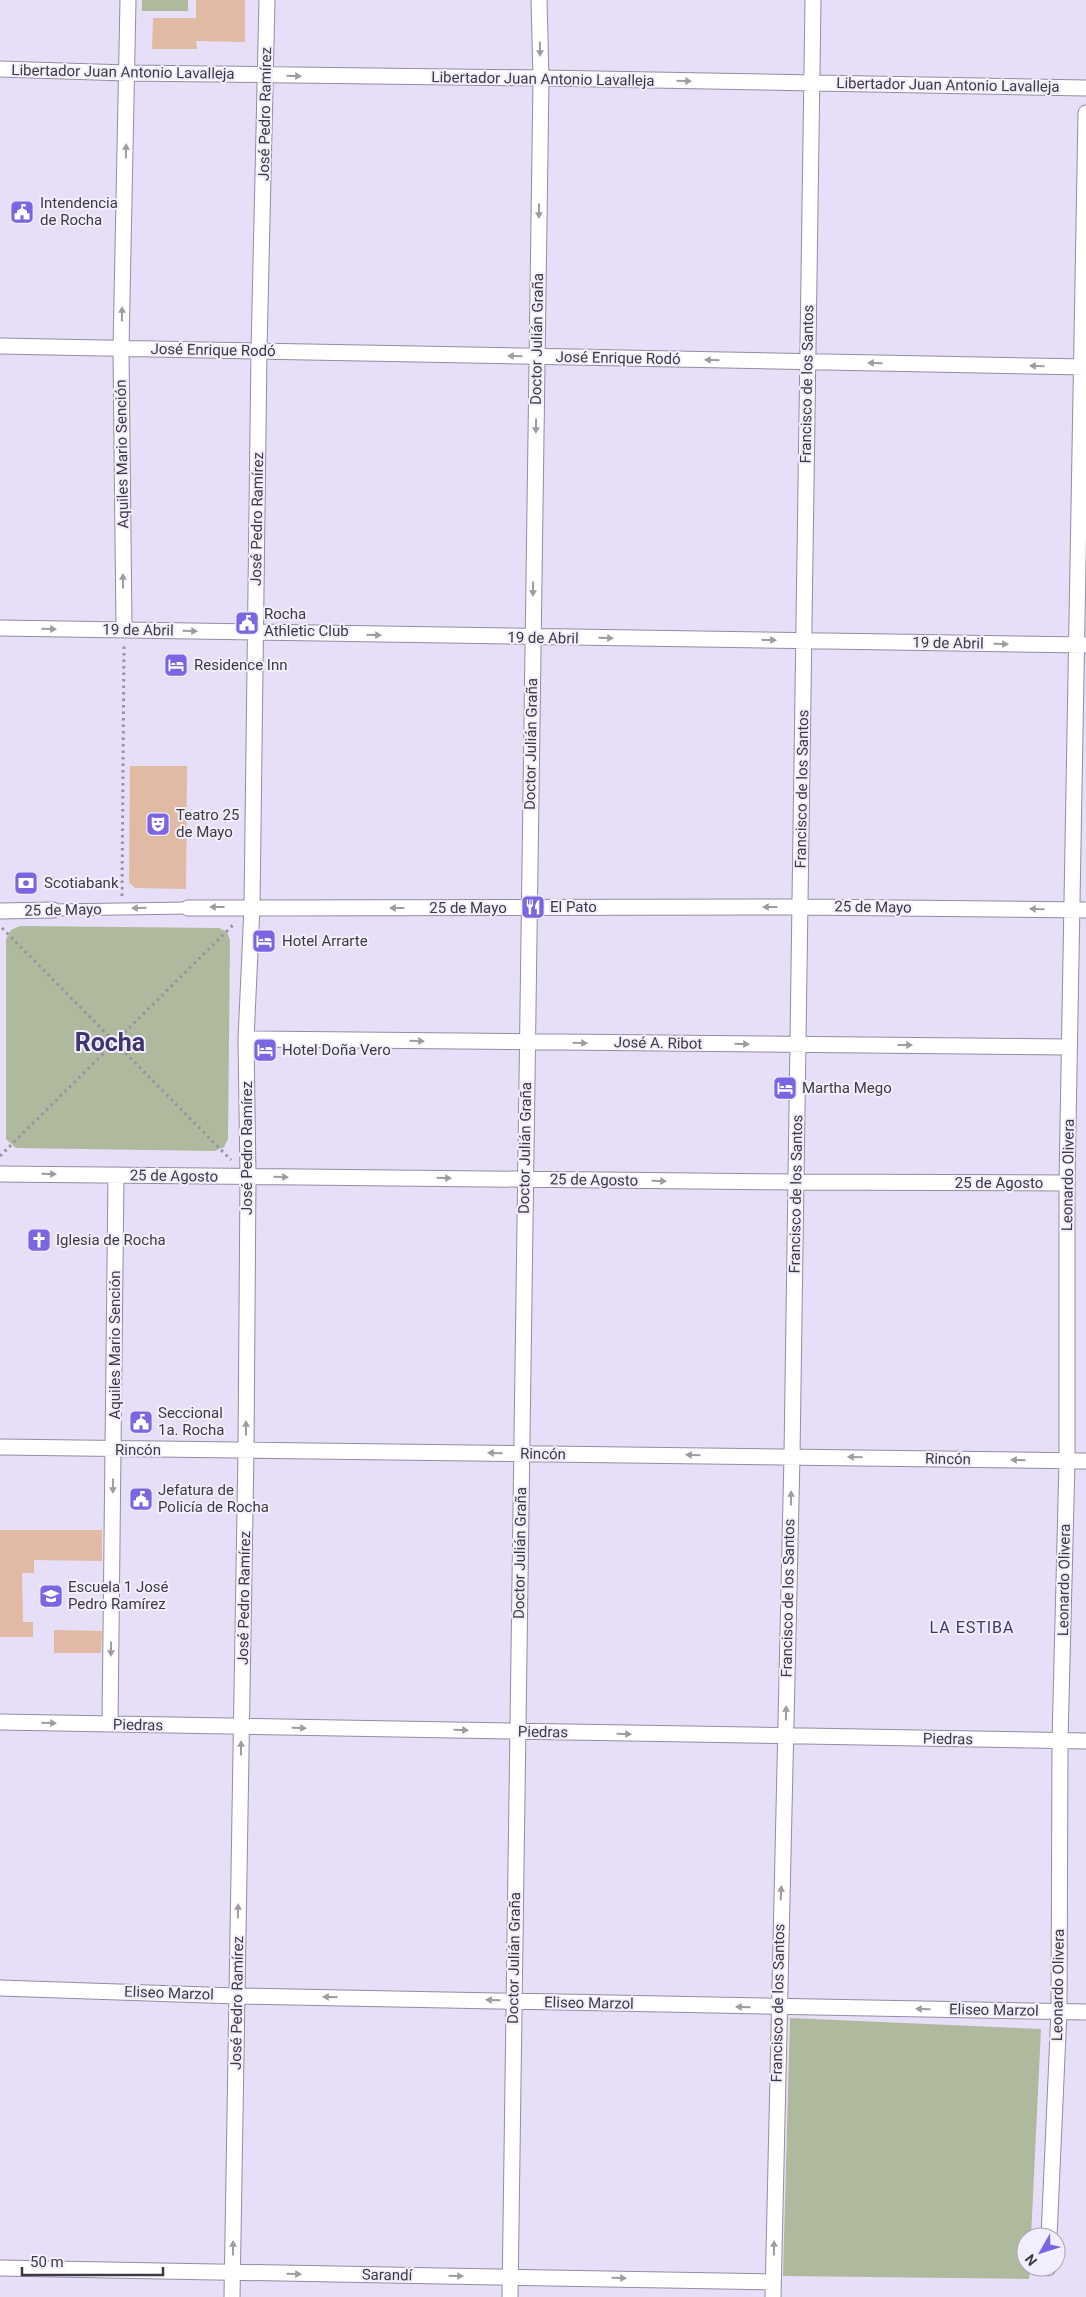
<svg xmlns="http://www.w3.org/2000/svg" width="1086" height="2297" viewBox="0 0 1086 2297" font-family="Roboto,sans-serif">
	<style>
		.green { fill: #afb99e }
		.building { fill: #e0baa3 }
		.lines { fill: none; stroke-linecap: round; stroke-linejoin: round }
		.pedestrian-casing { stroke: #938ca2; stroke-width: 13 }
		.minor-casing { stroke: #938ca2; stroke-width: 17 }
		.path { stroke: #9892a4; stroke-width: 3; stroke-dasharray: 2.5 4; stroke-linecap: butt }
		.pedestrian { stroke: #fff; stroke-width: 11 }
		.minor { stroke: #fff; stroke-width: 15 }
		.oneway { fill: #9e9ca2 }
		.labels { text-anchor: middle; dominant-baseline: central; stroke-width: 4; stroke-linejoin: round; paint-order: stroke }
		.street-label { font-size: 15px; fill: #3e3a44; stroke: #f2eefd }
		.poi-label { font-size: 15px; fill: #3e3a44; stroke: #f2eefd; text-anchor: start }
		.neighbourhood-label { font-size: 16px; letter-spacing: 1px; fill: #3e3571; stroke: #f2eefd }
		.town-label { font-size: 25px; font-weight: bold; fill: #3e3571; stroke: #f2eefd }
	</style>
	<rect width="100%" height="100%" fill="#e6dff7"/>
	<path class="green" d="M 142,0 L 188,0 L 188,11 L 142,11 Z
		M 20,926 L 219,928 L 227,932 L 230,940 L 228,1139 L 224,1147 L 215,1151 L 16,1148 L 6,1139 L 6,939 L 11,930 Z
		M 790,2018 L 1041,2029 L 1031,2237 L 1026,2237 L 1026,2267 L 1030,2267 L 1029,2279 L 783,2276 Z"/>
	<path class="building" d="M 196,0 L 245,0 L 245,42 L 196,41 L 197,49 L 152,49 L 153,18 L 196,18 Z
		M 130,766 L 187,766 L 186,889 L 135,888 L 129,882 Z
		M 0,1530 L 102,1530 L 102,1561 L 34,1560 L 34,1573 L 22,1573 L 23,1622 L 33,1622 L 33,1637 L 0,1637 Z
		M 54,1630 L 102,1631 L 101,1653 L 54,1653 Z"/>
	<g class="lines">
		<g class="pedestrian-casing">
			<path id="pedestrian" d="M 53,910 L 188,908"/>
		</g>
		<g class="minor-casing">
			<path id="minor" d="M 0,69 L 127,73 L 541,78 L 1086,88
				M 0,346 L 1086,367
				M 0,628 L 1086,645
				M 124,630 L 121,349 L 128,0
				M 188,908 L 801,907 L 1086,910
				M 0,911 L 53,910
				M 246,1039 L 1069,1047
				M 0,1174 L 796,1182 L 1067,1183
				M 0,1447 L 1086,1461
				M 0,1722 L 1086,1741
				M 110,1724 L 116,1175
				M 0,1988 L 237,1996 L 1086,2012
				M 1049,2237 L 1059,2011 L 1060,1741 L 1067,1461 L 1067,1183 L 1086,113
				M 0,2268 L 773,2282
				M 1048,2268 L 1048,2267
				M 232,2297 L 246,1450 L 248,1176 L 246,1039 L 252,907 L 259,351 L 267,0
				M 510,2297 L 541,78 L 539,0
				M 773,2297 L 792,1456 L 813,0"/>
		</g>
		<path class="path" d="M 122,896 L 124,644
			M 2,928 L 231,1160
			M 0,1156 L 234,924"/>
		<use href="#pedestrian" class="pedestrian"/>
		<use href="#minor" class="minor"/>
	</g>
	<defs><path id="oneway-solid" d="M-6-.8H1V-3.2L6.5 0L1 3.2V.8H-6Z" transform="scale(1.25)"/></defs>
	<g class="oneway">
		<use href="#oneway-solid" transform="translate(540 49) rotate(89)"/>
		<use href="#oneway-solid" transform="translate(294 76) rotate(1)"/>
		<use href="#oneway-solid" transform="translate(684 81) rotate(1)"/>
		<use href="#oneway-solid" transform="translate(126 151) rotate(-89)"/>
		<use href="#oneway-solid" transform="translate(539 211) rotate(91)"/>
		<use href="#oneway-solid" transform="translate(122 314) rotate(-89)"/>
		<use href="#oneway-solid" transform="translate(515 356) rotate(-179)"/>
		<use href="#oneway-solid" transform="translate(712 360) rotate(-179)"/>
		<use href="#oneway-solid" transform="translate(875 363) rotate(-179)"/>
		<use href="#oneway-solid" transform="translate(1037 366) rotate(-179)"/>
		<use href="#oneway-solid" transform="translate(536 426) rotate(91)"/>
		<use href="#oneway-solid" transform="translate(123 581) rotate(-91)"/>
		<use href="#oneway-solid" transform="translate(533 589) rotate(91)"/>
		<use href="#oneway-solid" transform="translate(49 629) rotate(1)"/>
		<use href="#oneway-solid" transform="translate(190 631) rotate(1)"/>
		<use href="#oneway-solid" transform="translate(374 635) rotate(1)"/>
		<use href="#oneway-solid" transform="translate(606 638) rotate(1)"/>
		<use href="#oneway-solid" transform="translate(769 640) rotate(1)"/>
		<use href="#oneway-solid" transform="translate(1001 644) rotate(1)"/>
		<use href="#oneway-solid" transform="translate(217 907) rotate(180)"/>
		<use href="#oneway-solid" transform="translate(770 907) rotate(180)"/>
		<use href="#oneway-solid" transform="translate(139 908) rotate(179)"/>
		<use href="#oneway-solid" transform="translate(397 908) rotate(-180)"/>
		<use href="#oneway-solid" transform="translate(1037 909) rotate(-179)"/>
		<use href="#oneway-solid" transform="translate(417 1041) rotate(1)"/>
		<use href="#oneway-solid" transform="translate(580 1043) rotate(1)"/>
		<use href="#oneway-solid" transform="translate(742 1044) rotate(1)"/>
		<use href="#oneway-solid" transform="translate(905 1045)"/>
		<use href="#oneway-solid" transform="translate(49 1174) rotate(1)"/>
		<use href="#oneway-solid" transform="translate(281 1177) rotate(1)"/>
		<use href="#oneway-solid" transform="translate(444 1178) rotate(1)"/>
		<use href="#oneway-solid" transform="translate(659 1181) rotate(1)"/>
		<use href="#oneway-solid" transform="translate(246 1428) rotate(-90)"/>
		<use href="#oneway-solid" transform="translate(495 1453) rotate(-179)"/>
		<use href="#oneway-solid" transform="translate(693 1455) rotate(-179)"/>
		<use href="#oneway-solid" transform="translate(855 1457) rotate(-179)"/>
		<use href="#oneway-solid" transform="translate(1018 1460) rotate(-179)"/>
		<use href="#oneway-solid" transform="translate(113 1486) rotate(91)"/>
		<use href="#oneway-solid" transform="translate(791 1498) rotate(-89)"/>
		<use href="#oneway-solid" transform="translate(111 1649) rotate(91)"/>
		<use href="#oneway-solid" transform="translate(786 1713) rotate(-89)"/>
		<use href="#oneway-solid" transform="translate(49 1723) rotate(1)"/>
		<use href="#oneway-solid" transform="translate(299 1728) rotate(1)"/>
		<use href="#oneway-solid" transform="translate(461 1730) rotate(1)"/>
		<use href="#oneway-solid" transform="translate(624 1734) rotate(1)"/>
		<use href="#oneway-solid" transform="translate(241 1748) rotate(-89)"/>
		<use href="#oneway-solid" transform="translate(781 1893) rotate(-88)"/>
		<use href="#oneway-solid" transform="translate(238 1911) rotate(-89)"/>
		<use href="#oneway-solid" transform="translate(330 1997) rotate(-179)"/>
		<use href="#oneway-solid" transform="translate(493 2000) rotate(-179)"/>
		<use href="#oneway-solid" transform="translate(743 2007) rotate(-179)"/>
		<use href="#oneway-solid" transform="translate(923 2009) rotate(-179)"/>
		<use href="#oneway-solid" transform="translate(233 2248) rotate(-89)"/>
		<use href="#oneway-solid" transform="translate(774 2248) rotate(-89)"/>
		<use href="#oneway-solid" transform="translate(294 2274) rotate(1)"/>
		<use href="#oneway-solid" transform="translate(456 2276) rotate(1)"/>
		<use href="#oneway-solid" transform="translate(619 2278) rotate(1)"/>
	</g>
	<defs>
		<g id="civic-square" transform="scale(1.25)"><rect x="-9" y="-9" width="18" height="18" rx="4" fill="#7b65e1" stroke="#f2eefd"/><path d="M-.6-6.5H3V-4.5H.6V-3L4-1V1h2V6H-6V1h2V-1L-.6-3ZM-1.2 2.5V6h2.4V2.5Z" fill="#fff"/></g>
		<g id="hotel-square" transform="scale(1.25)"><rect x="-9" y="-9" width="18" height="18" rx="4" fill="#7b65e1" stroke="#f2eefd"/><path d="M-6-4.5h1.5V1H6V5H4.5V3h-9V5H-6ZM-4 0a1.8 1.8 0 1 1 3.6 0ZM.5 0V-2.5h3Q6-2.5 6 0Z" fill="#fff"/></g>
		<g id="theatre-square" transform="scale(1.25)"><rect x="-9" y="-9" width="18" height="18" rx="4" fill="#7b65e1" stroke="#f2eefd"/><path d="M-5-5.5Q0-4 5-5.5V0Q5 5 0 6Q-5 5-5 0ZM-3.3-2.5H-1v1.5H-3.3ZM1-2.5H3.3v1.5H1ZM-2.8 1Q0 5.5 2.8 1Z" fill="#fff"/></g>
		<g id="bank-square" transform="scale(1.25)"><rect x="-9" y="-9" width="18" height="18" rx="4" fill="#7b65e1" stroke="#f2eefd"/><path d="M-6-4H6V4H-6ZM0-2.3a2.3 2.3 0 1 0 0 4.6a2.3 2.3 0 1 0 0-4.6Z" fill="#fff"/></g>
		<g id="restaurant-square" transform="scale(1.25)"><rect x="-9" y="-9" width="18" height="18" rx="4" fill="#7b65e1" stroke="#f2eefd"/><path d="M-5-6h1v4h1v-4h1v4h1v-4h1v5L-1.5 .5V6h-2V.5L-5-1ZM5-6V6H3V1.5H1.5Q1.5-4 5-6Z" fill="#fff"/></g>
		<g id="church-square" transform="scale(1.25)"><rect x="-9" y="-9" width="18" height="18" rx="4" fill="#7b65e1" stroke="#f2eefd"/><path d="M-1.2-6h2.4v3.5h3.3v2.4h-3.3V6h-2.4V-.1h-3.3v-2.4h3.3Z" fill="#fff"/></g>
		<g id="school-square" transform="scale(1.25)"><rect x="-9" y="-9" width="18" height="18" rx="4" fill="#7b65e1" stroke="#f2eefd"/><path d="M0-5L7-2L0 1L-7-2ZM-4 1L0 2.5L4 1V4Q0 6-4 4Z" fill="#fff"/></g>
	</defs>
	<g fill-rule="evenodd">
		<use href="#civic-square" x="22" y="212"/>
		<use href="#civic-square" x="247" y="623"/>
		<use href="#hotel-square" x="176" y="665"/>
		<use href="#theatre-square" x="158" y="824"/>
		<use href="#bank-square" x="26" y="883"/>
		<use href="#restaurant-square" x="533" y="907"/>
		<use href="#hotel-square" x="264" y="941"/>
		<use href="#hotel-square" x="265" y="1050"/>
		<use href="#hotel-square" x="785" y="1088"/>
		<use href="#church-square" x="39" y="1240"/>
		<use href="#civic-square" x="141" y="1422"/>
		<use href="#civic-square" x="141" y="1499"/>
		<use href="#school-square" x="51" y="1596"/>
	</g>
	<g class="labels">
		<g class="street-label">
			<text transform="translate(123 72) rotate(1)">Libertador Juan Antonio Lavalleja</text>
			<text transform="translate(543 79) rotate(1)">Libertador Juan Antonio Lavalleja</text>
			<text transform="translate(948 85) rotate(1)">Libertador Juan Antonio Lavalleja</text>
			<text transform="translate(265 114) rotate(-89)">José Pedro Ramírez</text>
			<text transform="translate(537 339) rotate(-89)">Doctor Julián Graña</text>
			<text transform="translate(213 350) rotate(1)">José Enrique Rodó</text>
			<text transform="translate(618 358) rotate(1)">José Enrique Rodó</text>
			<text transform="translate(807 384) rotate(-89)">Francisco de los Santos</text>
			<text transform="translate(122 454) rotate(-91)">Aquiles Mario Sención</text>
			<text transform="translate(257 519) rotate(-89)">José Pedro Ramírez</text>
			<text transform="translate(138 630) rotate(1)">19 de Abril</text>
			<text transform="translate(543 638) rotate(1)">19 de Abril</text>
			<text transform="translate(948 643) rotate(1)">19 de Abril</text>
			<text transform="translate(531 744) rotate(-89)">Doctor Julián Graña</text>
			<text transform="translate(802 789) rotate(-89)">Francisco de los Santos</text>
			<text transform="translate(873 907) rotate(1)">25 de Mayo</text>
			<text x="468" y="908">25 de Mayo</text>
			<text transform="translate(63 910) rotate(-1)">25 de Mayo</text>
			<text transform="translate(658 1043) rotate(1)">José A. Ribot</text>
			<text transform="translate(247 1148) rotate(-90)">José Pedro Ramírez</text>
			<text transform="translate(525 1148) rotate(-89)">Doctor Julián Graña</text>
			<text transform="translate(1068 1175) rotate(-89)">Leonardo Olivera</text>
			<text transform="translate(174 1176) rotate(1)">25 de Agosto</text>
			<text transform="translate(594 1180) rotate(1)">25 de Agosto</text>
			<text x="999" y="1183">25 de Agosto</text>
			<text transform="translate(796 1194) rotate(-89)">Francisco de los Santos</text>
			<text transform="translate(115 1345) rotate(-90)">Aquiles Mario Sención</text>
			<text x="138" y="1450">Rincón</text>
			<text transform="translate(543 1454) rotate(1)">Rincón</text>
			<text transform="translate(948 1459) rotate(1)">Rincón</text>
			<text transform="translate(520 1553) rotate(-89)">Doctor Julián Graña</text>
			<text transform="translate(1064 1580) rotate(-89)">Leonardo Olivera</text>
			<text transform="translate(244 1598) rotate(-89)">José Pedro Ramírez</text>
			<text transform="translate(788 1598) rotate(-89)">Francisco de los Santos</text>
			<text transform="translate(138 1725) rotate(1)">Piedras</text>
			<text transform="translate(543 1732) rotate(1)">Piedras</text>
			<text transform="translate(948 1739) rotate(1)">Piedras</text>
			<text transform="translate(514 1958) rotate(-89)">Doctor Julián Graña</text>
			<text transform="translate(1058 1985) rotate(-89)">Leonardo Olivera</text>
			<text transform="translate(169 1993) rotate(2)">Eliseo Marzol</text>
			<text transform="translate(237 2003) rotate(-89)">José Pedro Ramírez</text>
			<text transform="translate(589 2003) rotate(1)">Eliseo Marzol</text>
			<text transform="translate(778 2003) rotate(-89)">Francisco de los Santos</text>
			<text transform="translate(994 2010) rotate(1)">Eliseo Marzol</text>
			<text transform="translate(387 2275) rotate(1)">Sarandí</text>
		</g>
		<g class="poi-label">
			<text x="40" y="203">Intendencia<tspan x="40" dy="17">de Rocha</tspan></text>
			<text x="264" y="614">Rocha<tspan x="264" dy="17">Athletic Club</tspan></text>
			<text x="194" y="665">Residence Inn</text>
			<text x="176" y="815">Teatro 25<tspan x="176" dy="17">de Mayo</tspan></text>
			<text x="44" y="883">Scotiabank</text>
			<text x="550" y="907">El Pato</text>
			<text x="282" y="941">Hotel Arrarte</text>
			<text x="282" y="1050">Hotel Doña Vero</text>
			<text x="802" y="1088">Martha Mego</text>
			<text x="56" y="1240">Iglesia de Rocha</text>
			<text x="158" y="1413">Seccional<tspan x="158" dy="17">1a. Rocha</tspan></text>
			<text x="158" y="1490">Jefatura de<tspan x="158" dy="17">Policía de Rocha</tspan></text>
			<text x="68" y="1587">Escuela 1 José<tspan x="68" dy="17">Pedro Ramírez</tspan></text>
		</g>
		<g class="neighbourhood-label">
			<text x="972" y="1627">LA ESTIBA</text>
		</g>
		<g class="town-label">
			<text x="110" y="1042">Rocha</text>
		</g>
	</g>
	<g transform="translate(1041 2252) rotate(231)"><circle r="24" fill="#f2eefd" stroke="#aaa6b3"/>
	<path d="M0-4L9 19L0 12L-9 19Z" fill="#7b65e1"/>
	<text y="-8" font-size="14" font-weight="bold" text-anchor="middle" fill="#3e3a44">N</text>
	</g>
	<path d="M22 2267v8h141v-8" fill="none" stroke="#3e3a44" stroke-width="2.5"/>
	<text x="30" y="2267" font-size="15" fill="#3e3a44" stroke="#f2eefd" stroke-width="4" paint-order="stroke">50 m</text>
</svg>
